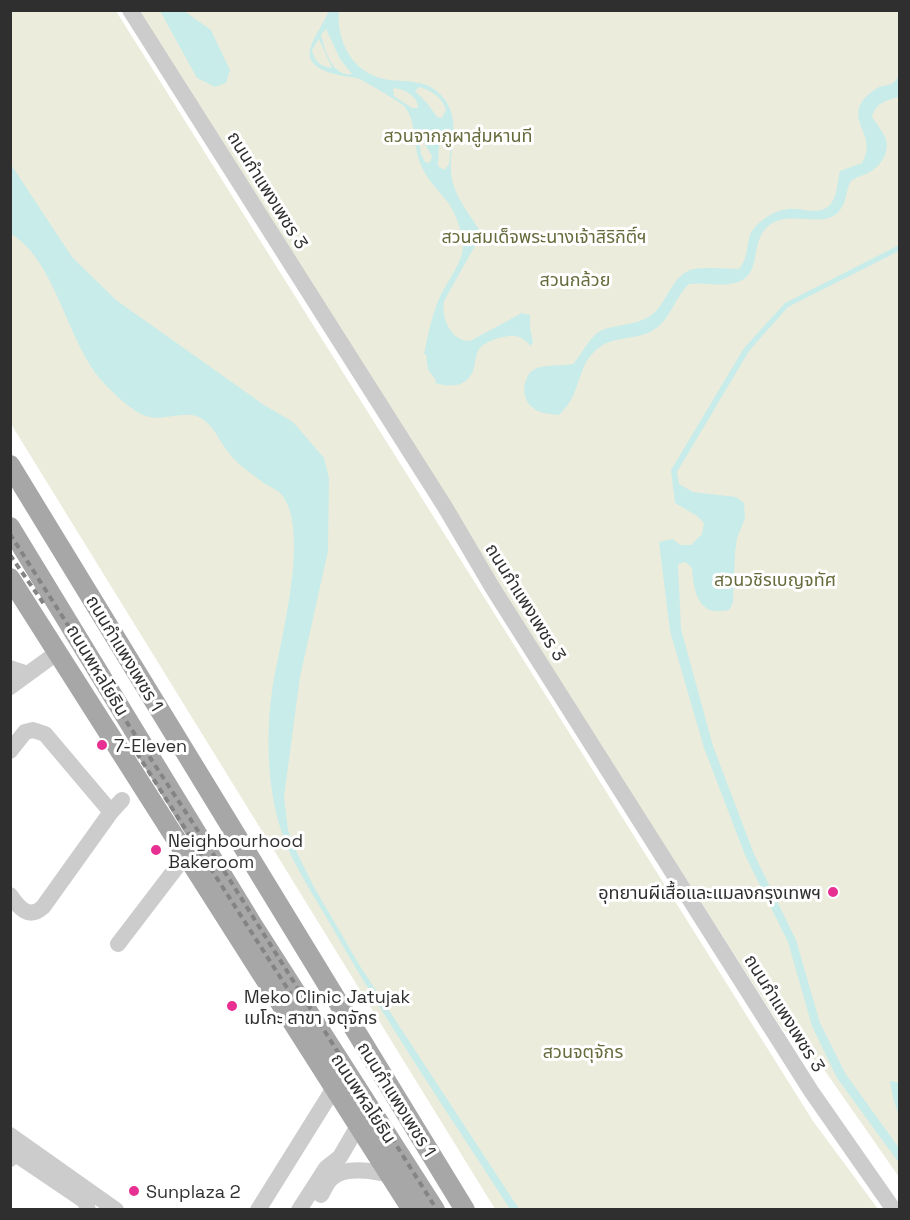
<svg xmlns="http://www.w3.org/2000/svg" width="910" height="1220" viewBox="0 0 910 1220" font-family="'Space Grotesk','Noto Sans Thai',sans-serif">
	<style>
		.green { fill: #ececdc }
		.water { fill: #c8ece9; fill-rule: evenodd }
		.lines { fill: none; stroke-linecap: round; stroke-linejoin: round }
		.minor { stroke: #ccc; stroke-width: 16 }
		.major { stroke: #a7a7a7; stroke-width: 20 }
		.rail { stroke: #848484; stroke-width: 4; stroke-dasharray: 6 4.5; stroke-linecap: butt }
		.poi-dot { fill: #e73091; stroke: #fff; stroke-width: 2 }
		.labels { text-anchor: middle; dominant-baseline: central; stroke-width: 6; stroke-linejoin: round; paint-order: stroke }
		.park-label { font-size: 18px; fill: #676b3b; stroke: #fff }
		.street-label { font-size: 18px; fill: #2f2f2f; stroke: #fff }
		.poi-label { font-size: 18px; fill: #2f2f2f; stroke: #fff; text-anchor: start }
	</style>
	<rect width="100%" height="100%" fill="#fff"/>
	<path class="green" d="M 11,11 L 116,11 L 813,1121 L 878,1209 L 495,1209 L 11,424 Z
		M 138,11 L 899,11 L 899,1177 L 825,1071 L 781,1027 L 447,507 Z"/>
	<path class="water" d="M 329,10 L 339,11 C 336,44 355,76 390,80 C 409,82 427,80 441,95 C 465,120 446,150 452,179 C 455,197 471,216 480,231 L 480,237 L 444,301 C 441,318 451,341 470,341 L 522,313 L 530,315 L 530,328 L 533,342 L 531,346 C 527,342 524,339 519,337 C 508,333 486,340 479,349 C 476,354 475,362 474,368 C 468,387 451,388 435,383 L 436,380 L 428,370 L 426,354 L 424,354 C 428,336 431,318 438,301 C 444,286 463,262 463,247 C 462,231 456,212 446,200 C 436,188 426,178 420,163 C 413,145 417,121 404,106 C 400,102 361,79 357,78 C 344,76 319,74 311,60 C 304,48 324,25 329,10 ZM 326,29 L 340,59 L 352,74 C 332,77 325,50 321,35 ZM 319,39 L 332,68 C 321,67 314,61 312,50 ZM 419,87 C 431,90 442,97 446,110 L 442,118 L 437,117 L 427,103 L 415,91 ZM 395,88 C 405,90 418,96 418,108 L 412,108 L 394,96 L 393,89 ZM 448,128 L 452,132 L 449,165 L 444,170 L 438,166 L 439,146 ZM 420,136 L 432,156 L 430,163 L 425,162 L 421,154 L 419,139 Z
		M 160,11 L 184,11 L 211,30 L 230,70 L 226,83 L 215,87 L 197,78 Z
		M 899,71 L 899,97 C 887,100 875,103 872,117 C 876,123 882,130 885,137 C 891,151 881,167 868,173 C 862,176 856,177 851,181 C 846,189 847,199 842,207 C 828,232 795,209 771,224 C 746,240 767,279 730,284 C 717,286 703,282 689,284 C 674,298 671,320 652,331 C 634,341 611,335 595,351 C 576,368 582,394 559,415 C 548,414 535,413 528,403 C 520,391 525,370 540,367 C 550,365 562,366 573,364 C 581,355 587,342 596,334 C 610,322 638,329 656,311 C 668,298 672,279 688,271 C 697,266 726,269 739,269 C 753,251 742,237 759,223 C 767,216 777,210 788,209 C 802,207 822,218 832,202 C 838,193 837,181 840,171 L 862,163 C 876,138 854,128 859,108 C 861,99 872,91 879,87 C 885,85 892,86 896,80 C 898,78 898,74 899,71 Z
		M 10,163 L 72,257 L 116,300 L 264,405 L 293,422 L 324,458 L 329,478 L 328,551 L 300,677 L 284,797 L 288,830 L 297,853 L 314,887 L 360,966 L 519,1209 L 510,1209 C 450,1116 387,1024 332,927 C 314,895 291,863 280,827 C 267,784 266,736 272,691 C 278,647 313,528 280,493 C 276,489 270,487 265,484 C 254,475 237,465 229,453 C 218,440 215,426 199,417 C 184,410 161,422 146,416 C 132,412 110,390 100,379 C 66,338 55,260 11,234 Z
		M 899,245 L 899,251 L 788,307 L 749,351 L 677,472 L 679,484 L 693,492 L 736,497 L 744,503 L 745,518 L 737,538 L 735,553 L 733,603 L 729,610 C 724,611 716,612 710,610 C 695,604 693,582 692,568 L 685,562 L 678,564 L 681,629 L 713,746 L 754,854 L 796,940 L 820,1023 L 845,1073 L 899,1148 L 899,1163 L 837,1078 L 812,1026 L 788,942 L 745,855 L 704,748 L 670,631 L 659,542 L 673,539 L 680,545 L 691,545 L 702,534 L 704,523 L 697,516 L 675,503 L 671,470 L 744,348 L 785,303 Z
		M 890,1081 L 897,1082 L 899,1085 L 899,1116 L 893,1098 Z"/>
	<g class="lines">
		<path class="minor" d="M 130,10 L 445,507 L 492,587 L 811,1091 L 894,1210
			M 10,668 L 28,674
			M 10,687 L 58,652
			M 10,751 L 25,732 L 33,730 L 45,734 L 111,812
			M 10,895 C 19,908 29,920 43,907 L 111,812 L 122,800
			M 118,944 L 186,855
			M 10,1135 L 116,1210
			M 10,1159 L 14,1153 L 85,1201 L 88,1210
			M 321,1195 C 324,1190 327,1182 332,1178 C 345,1166 374,1171 390,1175
			M 258,1210 L 334,1088
			M 299,1210 L 326,1168 L 340,1157 L 358,1126"/>
		<path class="major" d="M 10,465 L 465,1210
			M 10,527 L 252,924 L 435,1210
			M 10,578 L 412,1210"/>
		<path class="rail" d="M 10,534 L 78,641 L 113,701 L 221,866 L 437,1210
			M 10,555 L 44,604
			M 131,744 L 291,994"/>
	</g>
	<g class="poi-dot">
		<circle cx="102" cy="745" r="6"/>
		<circle cx="156" cy="850" r="6"/>
		<circle cx="833" cy="892" r="6"/>
		<circle cx="232" cy="1006" r="6"/>
		<circle cx="134" cy="1191" r="6"/>
	</g>
	<g class="labels">
		<g class="park-label">
			<text x="458" y="135">สวนจากภูผาสู่มหานที</text>
			<text x="544" y="236">สวนสมเด็จพระนางเจ้าสิริกิติ์ฯ</text>
			<text x="575" y="279">สวนกล้วย</text>
			<text x="775" y="579">สวนวชิรเบญจทัศ</text>
			<text x="583" y="1051">สวนจตุจักร</text>
		</g>
		<g class="street-label">
			<text transform="translate(268 190) rotate(58)">ถนนกำแพงเพชร 3</text>
			<text transform="translate(526 602) rotate(58)">ถนนกำแพงเพชร 3</text>
			<text transform="translate(125 653) rotate(59)">ถนนกำแพงเพชร 1</text>
			<text transform="translate(98 670) rotate(59)">ถนนพหลโยธิน</text>
			<text transform="translate(785 1013) rotate(58)">ถนนกำแพงเพชร 3</text>
			<text transform="translate(364 1098) rotate(57)">ถนนพหลโยธิน</text>
			<text transform="translate(397 1099) rotate(58)">ถนนกำแพงเพชร 1</text>
		</g>
		<g class="poi-label">
			<text x="114" y="745">7-Eleven</text>
			<text x="168" y="840">Neighbourhood<tspan x="168" dy="21">Bakeroom</tspan></text>
			<text x="821" y="892" text-anchor="end">อุทยานผีเสื้อและแมลงกรุงเทพฯ</text>
			<text x="244" y="996">Meko Clinic Jatujak<tspan x="244" dy="21">เมโกะ สาขา จตุจักร</tspan></text>
			<text x="146" y="1191">Sunplaza 2</text>
		</g>
	</g>
	<rect width="910" height="1220" fill="none" stroke="#2f2f2f" stroke-width="24"/>
</svg>
